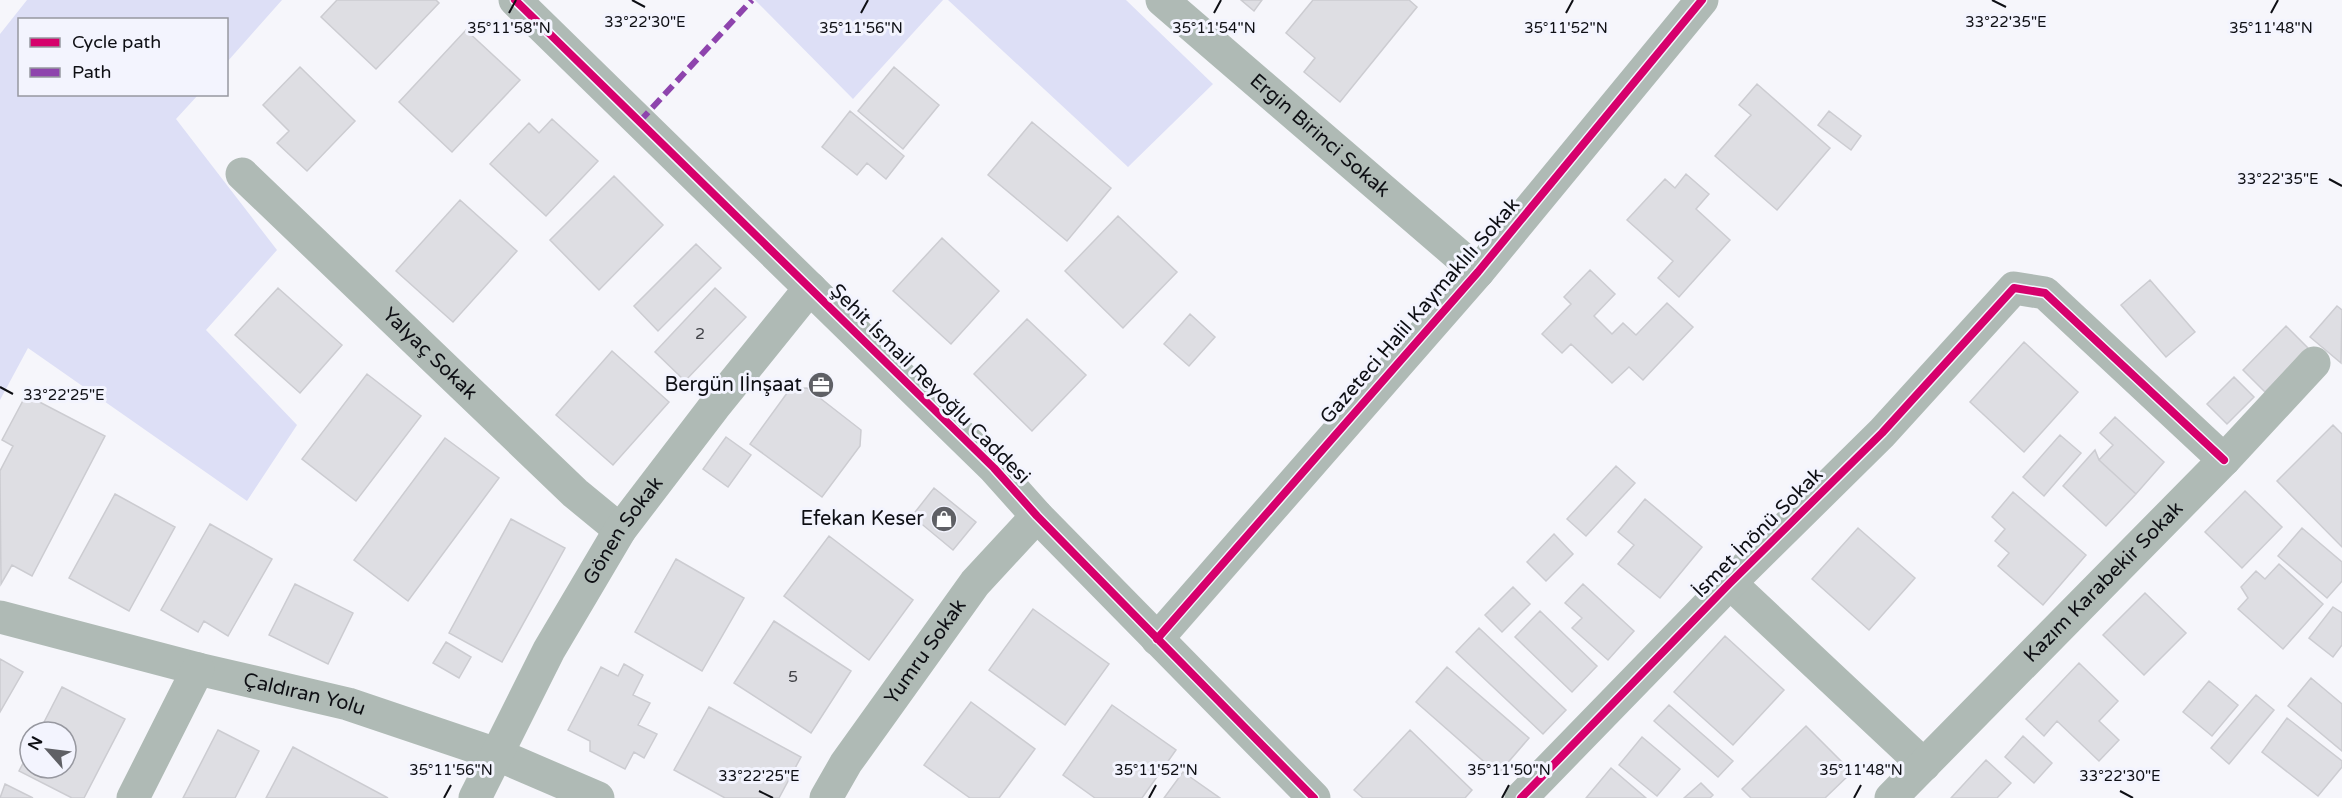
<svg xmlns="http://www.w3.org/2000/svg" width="2342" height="798" viewBox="0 0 2342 798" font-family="'Varela Round',sans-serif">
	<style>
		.green { fill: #dddff6 }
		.building { fill: #dedee3; stroke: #ccccd1; stroke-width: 1.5 }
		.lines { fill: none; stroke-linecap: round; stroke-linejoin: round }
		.minor { stroke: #afbab5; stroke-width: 33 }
		.quiet { stroke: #8e44ad; stroke-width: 6; stroke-dasharray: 12 6; stroke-linecap: butt }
		.cycleway-casing { stroke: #f3f4fe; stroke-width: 11 }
		.cycleway { stroke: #d6006c; stroke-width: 8 }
		.ticks { fill: none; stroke: #0e0f14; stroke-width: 2 }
		.labels { text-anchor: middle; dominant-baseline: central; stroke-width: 6; stroke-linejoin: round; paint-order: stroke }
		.number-label { font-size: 16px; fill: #424348 }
		.street-label { font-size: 20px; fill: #0e0f14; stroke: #f3f4fe }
		.poi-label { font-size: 20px; fill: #0e0f14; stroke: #f3f4fe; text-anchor: end }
		.ticks-label { font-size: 15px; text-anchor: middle; fill: #0e0f14; stroke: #f3f4fe; stroke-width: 6; stroke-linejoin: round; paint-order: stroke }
	</style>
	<rect width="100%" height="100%" fill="#f6f6fb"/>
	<path class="green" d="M 27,0 L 282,0 L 227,62 L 226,20 L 20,20 L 20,94 L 198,95 L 176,119 L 277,250 L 206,330 L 297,425 L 247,501 L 28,348 L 0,400 L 0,34 Z
		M 755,0 L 943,0 L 853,99 Z
		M 948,0 L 1126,0 L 1213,84 L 1128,167 Z"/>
	<path class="building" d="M 337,0 L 436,0 L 439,3 L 376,69 L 321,17 Z
		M 1241,0 L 1262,0 L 1254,11 Z
		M 1313,0 L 1409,0 L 1417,7 L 1340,102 L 1304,72 L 1315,58 L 1286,33 Z
		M 466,30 L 520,80 L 452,152 L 399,102 Z
		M 300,67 L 355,121 L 307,171 L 277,143 L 289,131 L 263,105 Z
		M 894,67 L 939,105 L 903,149 L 858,111 Z
		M 1757,84 L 1830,148 L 1777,210 L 1715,156 L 1751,115 L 1739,105 Z
		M 850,111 L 904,156 L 886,179 L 867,163 L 857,175 L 822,147 Z
		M 1829,111 L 1861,136 L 1851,150 L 1818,125 Z
		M 552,119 L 598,161 L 546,216 L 490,164 L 529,123 L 539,133 Z
		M 1032,122 L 1111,188 L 1067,241 L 988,175 Z
		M 1686,174 L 1709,194 L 1696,209 L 1730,240 L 1679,297 L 1658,278 L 1673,261 L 1627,220 L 1665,179 L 1675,188 Z
		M 614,176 L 663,225 L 599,290 L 550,240 Z
		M 460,200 L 517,251 L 453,322 L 396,271 Z
		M 1118,216 L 1177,272 L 1123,328 L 1065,271 Z
		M 942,238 L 999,291 L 951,344 L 893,291 Z
		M 696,244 L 721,268 L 658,331 L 634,306 Z
		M 1590,270 L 1615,294 L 1594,316 L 1612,334 L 1623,323 L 1636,335 L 1667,303 L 1693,327 L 1643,380 L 1629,367 L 1612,383 L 1571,344 L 1562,353 L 1542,334 L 1571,304 L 1564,297 Z
		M 2150,280 L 2195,332 L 2166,357 L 2121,305 Z
		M 278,288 L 342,345 L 300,393 L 235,335 Z
		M 715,288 L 746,317 L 685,381 L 655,352 Z
		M 2337,306 L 2342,310 L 2341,363 L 2310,337 Z
		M 1190,314 L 1215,337 L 1189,366 L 1164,344 Z
		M 1027,319 L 1086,375 L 1032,431 L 974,374 Z
		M 2286,326 L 2308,348 L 2265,392 L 2243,370 Z
		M 2024,342 L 2078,392 L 2024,452 L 1970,402 Z
		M 612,351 L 669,402 L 613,465 L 556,415 Z
		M 367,374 L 421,416 L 356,501 L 302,459 Z
		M 2234,377 L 2254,397 L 2227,424 L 2207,404 Z
		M 807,388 L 861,430 L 860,446 L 822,497 L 750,444 L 790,389 Z
		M 26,395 L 105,436 L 32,576 L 12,565 L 1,584 L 0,471 L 13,446 L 2,440 Z
		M 2115,417 L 2164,462 L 2136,494 L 2099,460 L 2113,445 L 2100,433 Z
		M 2333,425 L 2342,434 L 2342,547 L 2277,481 Z
		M 2060,435 L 2081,453 L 2044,496 L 2023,477 Z
		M 726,437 L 751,455 L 728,487 L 703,469 Z
		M 445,438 L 499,478 L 408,601 L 354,560 Z
		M 2095,450 L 2099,460 L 2136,494 L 2106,526 L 2063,486 Z
		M 1616,466 L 1635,483 L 1586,536 L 1567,519 Z
		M 934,488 L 976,522 L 953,550 L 912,516 Z
		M 2245,491 L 2282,527 L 2242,568 L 2205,532 Z
		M 2013,492 L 2086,555 L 2043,605 L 1998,566 L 2009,553 L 1995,541 L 2005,529 L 1992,517 Z
		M 115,494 L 175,527 L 129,611 L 69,578 Z
		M 1645,499 L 1702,547 L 1660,598 L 1618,564 L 1634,545 L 1618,532 Z
		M 511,519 L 565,548 L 502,662 L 449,633 Z
		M 210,524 L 272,559 L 228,636 L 204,621 L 198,632 L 161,610 Z
		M 1858,528 L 1915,578 L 1869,630 L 1812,579 Z
		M 2302,528 L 2342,562 L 2342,581 L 2327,598 L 2278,556 Z
		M 1554,534 L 1573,554 L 1546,581 L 1527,562 Z
		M 829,536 L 913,600 L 869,660 L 784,596 Z
		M 676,559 L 744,598 L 702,671 L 635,632 Z
		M 2279,564 L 2323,604 L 2283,649 L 2238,609 L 2248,598 L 2241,587 L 2256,571 L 2265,579 Z
		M 295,584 L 353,613 L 328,664 L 269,635 Z
		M 1583,584 L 1634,631 L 1608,660 L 1572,628 L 1582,618 L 1565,603 Z
		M 1513,587 L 1530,604 L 1502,632 L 1485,615 Z
		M 2145,593 L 2186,633 L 2144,675 L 2103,635 Z
		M 2333,607 L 2342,613 L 2342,645 L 2333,657 L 2309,638 Z
		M 1033,609 L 1109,664 L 1065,725 L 989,670 Z
		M 1540,611 L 1597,666 L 1572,692 L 1515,637 Z
		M 774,621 L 851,671 L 811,733 L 734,683 Z
		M 1479,628 L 1566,710 L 1543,734 L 1456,652 Z
		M 1725,636 L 1784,690 L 1733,745 L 1674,692 Z
		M 446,642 L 471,657 L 459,678 L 433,663 Z
		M 0,659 L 23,672 L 0,712 Z
		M 2079,663 L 2118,701 L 2099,721 L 2119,740 L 2099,761 L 2057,721 L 2044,736 L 2026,719 Z
		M 624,664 L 643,675 L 633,695 L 650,703 L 638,725 L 657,734 L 644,758 L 634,752 L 625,769 L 590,751 L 590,741 L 568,730 L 601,667 L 618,676 Z
		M 1447,667 L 1529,738 L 1498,774 L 1416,702 Z
		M 2311,678 L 2342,704 L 2342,751 L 2288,706 Z
		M 2209,681 L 2238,705 L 2212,736 L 2183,712 Z
		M 62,687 L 125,719 L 84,798 L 72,798 L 19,771 L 30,750 L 30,768 L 66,768 L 66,732 L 39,732 Z
		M 2256,695 L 2274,710 L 2229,764 L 2211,748 Z
		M 971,702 L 1035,749 L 999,798 L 970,798 L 924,765 Z
		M 1112,705 L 1176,750 L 1142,798 L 1095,798 L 1063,775 Z
		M 1669,705 L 1733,761 L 1718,777 L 1654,721 Z
		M 709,707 L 801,757 L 779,798 L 725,798 L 674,770 Z
		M 2287,718 L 2342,761 L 2342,767 L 2318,796 L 2262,752 Z
		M 1806,726 L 1852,772 L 1825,798 L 1751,798 L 1742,789 Z
		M 218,730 L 259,751 L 235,798 L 183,798 Z
		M 1410,730 L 1472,790 L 1465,798 L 1363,798 L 1354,790 Z
		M 2023,736 L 2052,763 L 2034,783 L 2005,757 Z
		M 1642,737 L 1680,769 L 1657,796 L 1619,765 Z
		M 293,747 L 388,798 L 266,798 Z
		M 1986,760 L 2011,783 L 1997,798 L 1951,798 Z
		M 1611,768 L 1646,798 L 1586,798 Z
		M 1183,772 L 1220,798 L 1164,798 Z
		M 1701,783 L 1713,795 L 1710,798 L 1684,798 Z
		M 5,784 L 33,798 L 0,798 Z"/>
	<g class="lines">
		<g class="minor">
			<path d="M 515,0 L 994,468 L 1037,516 L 1314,798"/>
			<path id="s1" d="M 1162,0 L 1478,272"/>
			<path id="s2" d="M 242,174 L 575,493 L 620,530"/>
			<path d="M 1730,583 L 1924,765"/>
			<path id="s3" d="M 0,617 L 198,669 L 348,704 L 496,754 L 598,798"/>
			<path d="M 1157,639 L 1478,272 L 1702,0"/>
			<path d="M 133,798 L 198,669"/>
			<path id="s4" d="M 475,798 L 549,650 L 620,530 L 714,407 L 810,288"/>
			<path id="s5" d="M 826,798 L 846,763 L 975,583 L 1037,516"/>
			<path d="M 1521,798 L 1730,583 L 1882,433 L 2014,288 L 2045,293 L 2224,460"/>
			<path id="s6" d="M 1891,798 L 2224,460 L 2314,363"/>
		</g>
		<path class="quiet" d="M 640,121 L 752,0"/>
		<g class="cycleway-casing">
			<path id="cycleway" d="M 515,0 L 994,468 L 1037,516 L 1314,798
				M 1157,639 L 1478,272 L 1702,0
				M 1521,798 L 1730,583 L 1882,433 L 2014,288 L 2045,293 L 2224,460"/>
		</g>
		<use href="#cycleway" class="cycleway"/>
	</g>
	<path class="ticks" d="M 632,0 L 645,7M 1992,0 L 2006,7M 509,13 L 516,0M 861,13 L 868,0M 1214,13 L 1221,0M 1566,13 L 1573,0M 2271,13 L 2278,0M 2329,179 L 2342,186M 0,387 L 13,394M 759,791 L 773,798M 2120,791 L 2133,798M 444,798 L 451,785M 1149,798 L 1156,785M 1502,798 L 1509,785M 1854,798 L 1861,785"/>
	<defs>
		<g id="office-disc" transform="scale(1.35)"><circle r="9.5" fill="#5f6065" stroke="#f3f4fe"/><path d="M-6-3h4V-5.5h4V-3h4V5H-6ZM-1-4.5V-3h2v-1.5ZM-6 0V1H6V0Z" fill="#fff"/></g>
		<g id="shop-disc" transform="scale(1.35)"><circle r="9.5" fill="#5f6065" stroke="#f3f4fe"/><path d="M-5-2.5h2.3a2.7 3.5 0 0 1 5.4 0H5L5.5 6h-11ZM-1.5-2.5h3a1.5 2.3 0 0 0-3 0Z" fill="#fff"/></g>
	</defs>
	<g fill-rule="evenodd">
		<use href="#office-disc" x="821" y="385"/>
		<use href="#shop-disc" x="944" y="519"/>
	</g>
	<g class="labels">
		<g class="number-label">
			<text x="700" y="334">2</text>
			<text x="793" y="677">5</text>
		</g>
		<g class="street-label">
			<text stroke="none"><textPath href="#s1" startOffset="208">Ergin Birinci Sokak</textPath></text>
			<text transform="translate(1420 311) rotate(-49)">Gazeteci Halil Kaymaklılı Sokak</text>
			<text stroke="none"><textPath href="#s2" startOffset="260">Yalyaç Sokak</textPath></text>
			<text transform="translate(930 384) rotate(45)">Şehit İsmail Reyoğlu Caddesi</text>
			<text stroke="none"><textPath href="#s4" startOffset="306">Gönen Sokak</textPath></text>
			<text transform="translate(1758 533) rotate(-45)">İsmet İnönü Sokak</text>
			<text stroke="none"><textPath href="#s6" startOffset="303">Kazım Karabekir Sokak</textPath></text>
			<text stroke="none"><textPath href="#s5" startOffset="177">Yumru Sokak</textPath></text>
			<text stroke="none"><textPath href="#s3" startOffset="314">Çaldıran Yolu</textPath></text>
		</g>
		<g class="poi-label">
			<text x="802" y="385">Bergün Iİnşaat</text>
			<text x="924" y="519">Efekan Keser</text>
		</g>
	</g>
	<g class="ticks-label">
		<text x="645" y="27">33°22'30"E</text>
		<text x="2006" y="27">33°22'35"E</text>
		<text x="509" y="33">35°11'58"N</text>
		<text x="861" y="33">35°11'56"N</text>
		<text x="1214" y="33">35°11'54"N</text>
		<text x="1566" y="33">35°11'52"N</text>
		<text x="2271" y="33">35°11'48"N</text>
		<text x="2278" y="184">33°22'35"E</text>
		<text x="64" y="400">33°22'25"E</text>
		<text x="451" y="775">35°11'56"N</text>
		<text x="1156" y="775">35°11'52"N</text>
		<text x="1509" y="775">35°11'50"N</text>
		<text x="1861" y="775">35°11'48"N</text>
		<text x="759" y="781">33°22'25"E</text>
		<text x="2120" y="781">33°22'30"E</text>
	</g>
	<rect x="18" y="18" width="210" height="78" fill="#f3f4fe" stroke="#9798a0" stroke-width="1.5"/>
	<rect x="30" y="38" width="30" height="9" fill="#d6006c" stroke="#9798a0" stroke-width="1.5"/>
	<text x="72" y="48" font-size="18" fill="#0e0f14">Cycle path</text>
	<rect x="30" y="68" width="30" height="9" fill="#8e44ad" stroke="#9798a0" stroke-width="1.5"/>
	<text x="72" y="78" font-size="18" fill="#0e0f14">Path</text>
	<g transform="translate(48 750) rotate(298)"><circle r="28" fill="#f3f4fe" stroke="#9798a0" stroke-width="1.5"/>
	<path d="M0-4.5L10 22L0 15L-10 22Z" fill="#5f6065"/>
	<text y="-9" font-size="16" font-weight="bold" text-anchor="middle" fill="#0e0f14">N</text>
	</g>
</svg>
